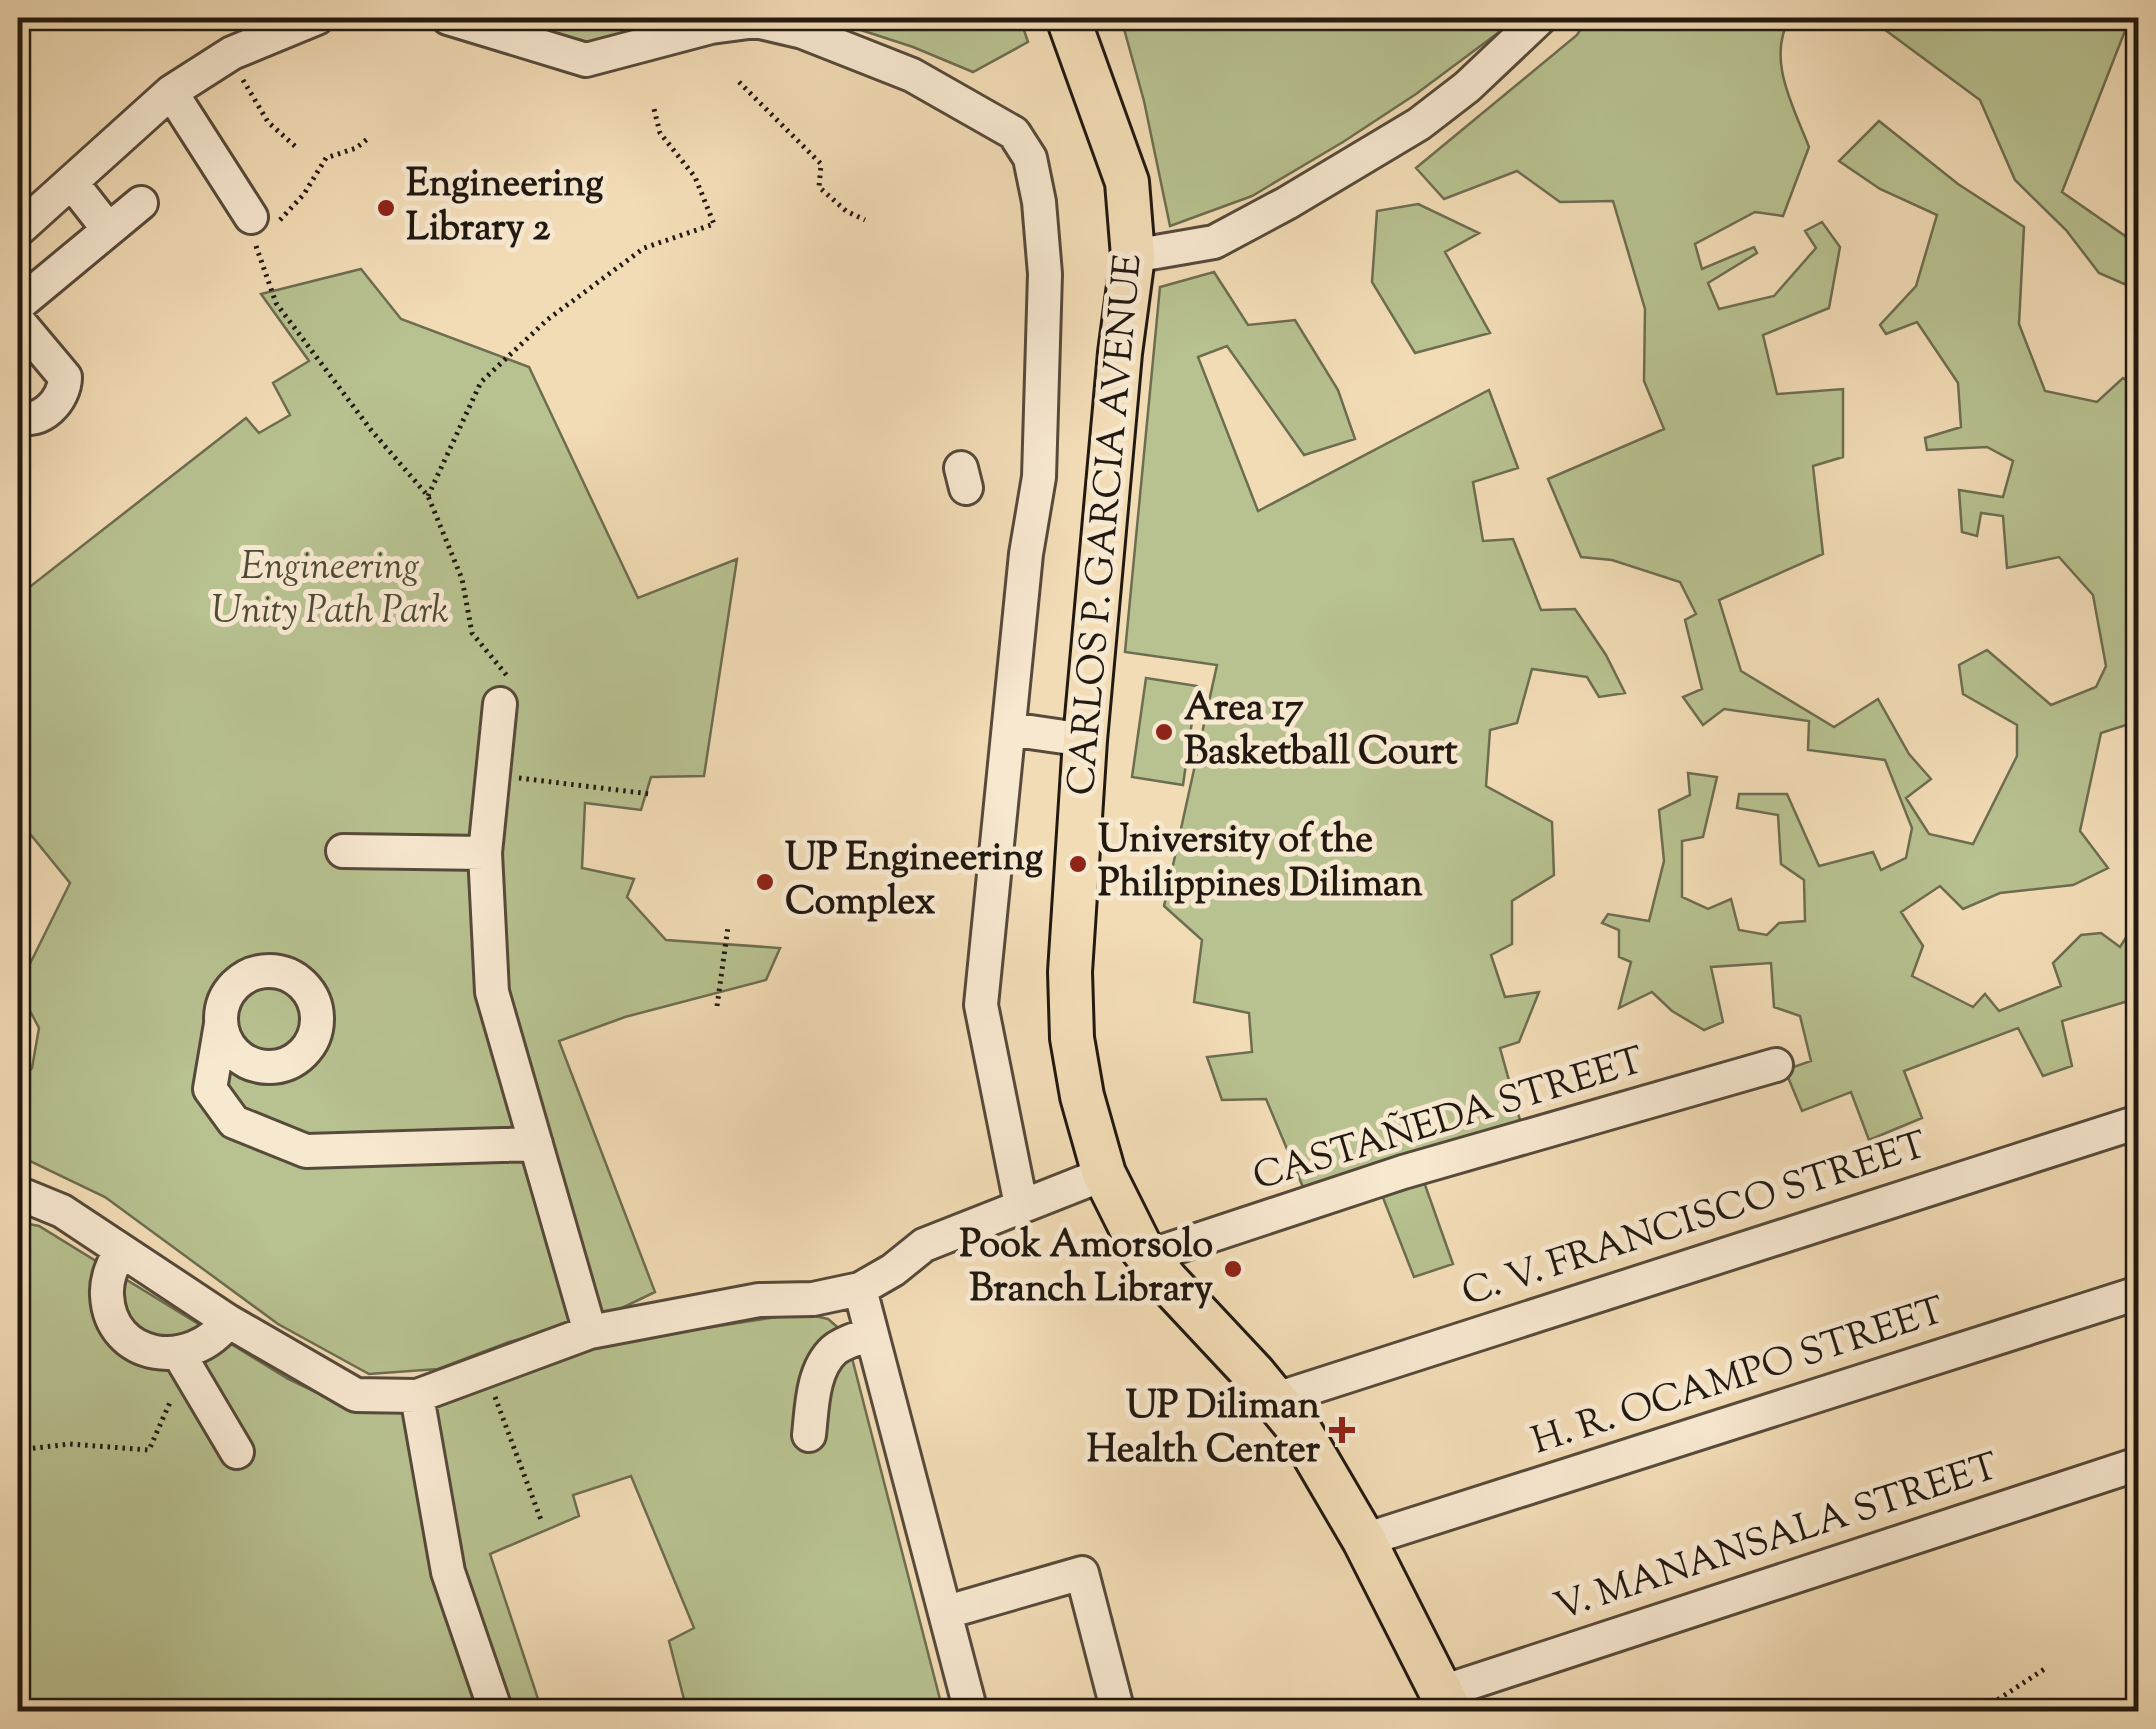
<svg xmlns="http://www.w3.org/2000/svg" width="2156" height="1729" viewBox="0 0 2156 1729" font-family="'Sorts Mill Goudy',serif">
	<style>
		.green { fill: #b8c190; stroke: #6d6d50; stroke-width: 2.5 }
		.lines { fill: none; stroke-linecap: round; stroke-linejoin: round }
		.minor-casing { stroke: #564a3a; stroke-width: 38 }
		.major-casing { stroke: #221910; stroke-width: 48 }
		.path { stroke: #221910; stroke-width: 5; stroke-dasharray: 2.5 5; stroke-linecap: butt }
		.minor { stroke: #f7e8d0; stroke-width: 32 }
		.major { stroke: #f2dcb6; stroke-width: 42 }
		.poi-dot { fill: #8f2418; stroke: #f7e8d0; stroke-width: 4 }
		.labels { text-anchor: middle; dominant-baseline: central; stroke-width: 10; stroke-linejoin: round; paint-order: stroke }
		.poi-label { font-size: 38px; font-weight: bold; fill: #221910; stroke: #f7e8d0; text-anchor: start }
		.street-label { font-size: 38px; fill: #221910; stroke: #f7e8d0 }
		.park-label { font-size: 38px; font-style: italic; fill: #4f4b36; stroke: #f7e8d0 }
	</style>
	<rect width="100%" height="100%" fill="#f2dcb6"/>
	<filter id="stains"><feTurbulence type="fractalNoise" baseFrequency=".002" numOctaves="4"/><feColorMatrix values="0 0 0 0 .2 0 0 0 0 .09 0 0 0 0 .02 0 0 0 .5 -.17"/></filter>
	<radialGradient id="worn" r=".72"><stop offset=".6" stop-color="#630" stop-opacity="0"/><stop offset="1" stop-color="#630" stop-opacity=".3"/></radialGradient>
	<path class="green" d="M 483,18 L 714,18 L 592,51 Z
		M 824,18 L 1020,18 L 1028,42 L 973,72 L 913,47 Z
		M 1121,18 L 1518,18 L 1416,94 L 1343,142 L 1252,196 L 1170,226 L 1144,101 Z
		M 1588,18 L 1790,18 C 1766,58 1793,106 1809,147 L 1783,216 L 1755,212 L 1695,244 L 1702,269 L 1754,247 L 1757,253 L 1708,283 L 1719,309 L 1774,296 L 1816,248 L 1805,231 L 1822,222 L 1840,247 L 1829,308 L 1763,335 L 1777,394 L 1843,389 L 1843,457 L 1813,466 L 1823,554 L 1719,600 L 1741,671 L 1834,727 L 1878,699 L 1909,754 L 1931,779 L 1906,798 L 1929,834 L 1973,844 L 2017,756 L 2017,725 L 1963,694 L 1959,665 L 1987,650 L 2051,705 L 2096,687 L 2106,666 L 2093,595 L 2059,557 L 2007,568 L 2003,516 L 1981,513 L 1977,536 L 1962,532 L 1959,490 L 2003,497 L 2013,461 L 1987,447 L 1927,450 L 1925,438 L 1961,427 L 1958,383 L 1917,322 L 1886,334 L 1880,325 L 1916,286 L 1937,215 L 1880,189 L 1839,161 L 1879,121 L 1958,184 L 2024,227 L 2019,324 L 2045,391 L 2097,402 L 2123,378 L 2138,385 L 2138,541 L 2131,546 L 2138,593 L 2138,687 L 2132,686 L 2129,724 L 2101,733 L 2080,831 L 2108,868 L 2073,885 L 2000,893 L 1963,909 L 1940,886 L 1901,912 L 1923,946 L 1912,976 L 1973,1007 L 1985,994 L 1999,1011 L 2061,986 L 2053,963 L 2081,935 L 2101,933 L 2120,947 L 2138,919 L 2138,998 L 2062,1021 L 2072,1066 L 2043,1076 L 2018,1028 L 1904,1071 L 1922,1118 L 1869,1140 L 1851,1092 L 1802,1111 L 1785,1070 L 1811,1061 L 1800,1016 L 1774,1007 L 1771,963 L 1711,967 L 1723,1022 L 1704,1030 L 1672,1011 L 1652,992 L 1619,1008 L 1631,962 L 1619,957 L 1619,930 L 1602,923 L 1608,914 L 1649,921 L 1664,861 L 1659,810 L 1690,795 L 1688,773 L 1717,777 L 1703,837 L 1682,841 L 1682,897 L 1708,909 L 1731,899 L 1739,930 L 1767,935 L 1779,923 L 1805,921 L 1804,880 L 1781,864 L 1778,815 L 1737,808 L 1739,794 L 1787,794 L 1819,866 L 1873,852 L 1881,870 L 1906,858 L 1912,828 L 1885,760 L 1808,750 L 1809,721 L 1724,709 L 1703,725 L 1683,697 L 1702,689 L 1685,620 L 1696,614 L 1680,582 L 1612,560 L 1581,557 L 1548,479 L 1664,429 L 1644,381 L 1645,309 L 1613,201 L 1560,202 L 1517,171 L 1444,199 L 1416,168 L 1577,35 Z
		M 1869,18 L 2130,18 L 2062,192 L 2138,245 L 2138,290 L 2099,273 L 2066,230 L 2015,180 L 1980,100 Z
		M 1418,204 L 1479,233 L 1445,252 L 1490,333 L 1415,353 L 1372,282 L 1377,211 Z
		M 361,269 L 401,319 L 529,367 L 638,598 L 737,559 L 704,776 L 651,777 L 641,810 L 585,803 L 582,868 L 634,879 L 627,897 L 666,940 L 780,948 L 766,980 L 625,1017 L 559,1041 L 655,1292 L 599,1319 L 509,1342 L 438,1369 L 369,1374 L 278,1324 L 105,1197 L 28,1160 L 18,1161 L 18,1086 L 32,1068 L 39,1028 L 18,988 L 70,883 L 18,819 L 18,596 L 246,418 L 259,433 L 290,415 L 273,383 L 309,361 L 261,294 Z
		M 1214,272 L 1248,325 L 1295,320 L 1338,390 L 1355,439 L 1304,455 L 1227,346 L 1198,357 L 1258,511 L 1489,390 L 1518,468 L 1473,482 L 1483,541 L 1513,539 L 1541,610 L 1575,609 L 1606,655 L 1625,693 L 1599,697 L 1587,677 L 1532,669 L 1517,723 L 1490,730 L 1486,786 L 1552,822 L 1554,875 L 1512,901 L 1512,944 L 1491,955 L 1505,997 L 1539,992 L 1519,1042 L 1500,1048 L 1528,1149 L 1424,1182 L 1453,1264 L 1414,1277 L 1373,1172 L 1305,1192 L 1266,1099 L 1222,1100 L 1207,1057 L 1252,1052 L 1249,1013 L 1194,1002 L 1202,940 L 1164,906 L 1217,665 L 1125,652 L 1160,287 Z
		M 1146,678 L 1197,686 L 1183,785 L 1132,777 Z
		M 18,1222 L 39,1226 L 288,1379 L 355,1411 L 589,1341 L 660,1335 L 802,1313 L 828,1319 L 842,1331 L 852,1358 L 943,1711 L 687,1711 L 669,1641 L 694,1628 L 631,1476 L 573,1495 L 579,1516 L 490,1554 L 542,1711 L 18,1711 Z"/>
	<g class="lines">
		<g class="minor-casing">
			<path id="minor" d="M 448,18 L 586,60 L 711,27 L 756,21 L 803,32 L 912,75 L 1014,133 L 1030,158 L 1039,202 L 1045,274 L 1039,477 L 1026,554 L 981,1005 L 1021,1205
				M 171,92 L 251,217
				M 72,183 L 108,229
				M 18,230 L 171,92 L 232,53 L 317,18
				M 1133,256 L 1214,242 L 1287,203 L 1419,124 L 1467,87 L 1540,18
				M 18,305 L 141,203
				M 18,321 L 65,377 C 65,400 40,426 18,416
				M 961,468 L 966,488
				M 500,704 L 485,853 L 492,992 L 590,1332
				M 1009,729 L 1085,740
				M 343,851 L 485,853
				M221 1019a48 48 0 1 1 96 0a48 48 0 1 1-96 0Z
				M 221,1024 L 210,1089 L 234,1122 L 306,1151 L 536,1144
				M 18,1193 L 62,1211 L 228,1321 L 356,1395 L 417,1396 L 590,1332 L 759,1300 L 813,1299 L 860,1289 L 893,1270 L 924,1245 L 1104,1174
				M 120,1250 C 113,1265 106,1278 107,1295 C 110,1361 191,1372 228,1321
				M 1146,1257 L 1403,1172 L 1776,1065
				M 860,1289 L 971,1712
				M 179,1354 L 237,1452
				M 417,1396 L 448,1572 L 496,1712
				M 1276,1399 L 2138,1122
				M 809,1435 C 812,1408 812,1370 834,1350 C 843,1342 860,1338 871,1333
				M 1364,1540 L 2138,1293
				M 947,1612 L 1082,1573 L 1118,1712
				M 1442,1692 L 2138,1464"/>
		</g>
		<g class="major-casing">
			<path id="major" d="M 1068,18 L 1127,182 L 1133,256 L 1120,353 L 1085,740 L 1070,972 L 1072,1038 L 1082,1096 L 1104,1174 L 1140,1246 L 1166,1280 L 1254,1374 L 1299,1429 L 1364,1540 L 1451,1712"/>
		</g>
		<path class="path" d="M 122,26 L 123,18
			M 243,80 L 268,122 L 296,147
			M 739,82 L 821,164 L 819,187 L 846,211 L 865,220
			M 280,220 L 304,194 L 326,158 L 356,148 L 370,137
			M 256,246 L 276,303 L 371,430 L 428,496 L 462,579 L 472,633 L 508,677
			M 18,467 L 33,466
			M 428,496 L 481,382 L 547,320 L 644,248 L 714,224 L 695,177 L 660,133 L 653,105
			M 519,778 L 650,794
			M 717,1006 L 728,927
			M 495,1397 L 541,1520
			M 18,1450 L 70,1444 L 149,1450 L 171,1400
			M 1979,1712 L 2046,1668"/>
		<use href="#minor" class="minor"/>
		<use href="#major" class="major"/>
	</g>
	<g class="poi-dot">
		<circle cx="386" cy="208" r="10"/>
		<circle cx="1164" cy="732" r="10"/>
		<circle cx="1078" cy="864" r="10"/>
		<circle cx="765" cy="882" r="10"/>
		<circle cx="1233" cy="1269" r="10"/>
		<path d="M1337 1415h10v10h10v10h-10v10h-10v-10h-10v-10h10z"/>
	</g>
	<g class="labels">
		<g class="poi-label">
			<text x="406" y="186">Engineering<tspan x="406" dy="44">Library 2</tspan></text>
			<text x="1184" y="710">Area 17<tspan x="1184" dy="44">Basketball Court</tspan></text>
			<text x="1098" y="842">University of the<tspan x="1098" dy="44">Philippines Diliman</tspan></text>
			<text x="785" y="860">UP Engineering<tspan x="785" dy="44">Complex</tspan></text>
			<text x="1213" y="1247" text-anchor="end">Pook Amorsolo<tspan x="1213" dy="44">Branch Library</tspan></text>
			<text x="1320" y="1408" text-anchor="end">UP Diliman<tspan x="1320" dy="44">Health Center</tspan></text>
		</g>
		<g class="street-label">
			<text transform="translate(1107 525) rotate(-85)">CARLOS P. GARCIA AVENUE</text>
			<text transform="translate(1449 1121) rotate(-17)">CASTAÑEDA STREET</text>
			<text transform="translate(1695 1221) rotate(-18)">C. V. FRANCISCO STREET</text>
			<text transform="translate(1739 1378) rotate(-18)">H. R. OCAMPO STREET</text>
			<text transform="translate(1777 1539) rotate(-18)">V. MANANSALA STREET</text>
		</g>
		<g class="park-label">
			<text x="330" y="569">Engineering<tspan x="330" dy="44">Unity Path Park</tspan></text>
		</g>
	</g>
	<rect width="2156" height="1729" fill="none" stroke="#f2dcb6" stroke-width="60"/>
	<rect x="20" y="20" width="2116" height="1689" fill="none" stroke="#221910" stroke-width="5"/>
	<rect x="30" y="30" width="2096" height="1669" fill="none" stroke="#221910" stroke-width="2.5"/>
	<rect width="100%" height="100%" filter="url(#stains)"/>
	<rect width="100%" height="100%" fill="url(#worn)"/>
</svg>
